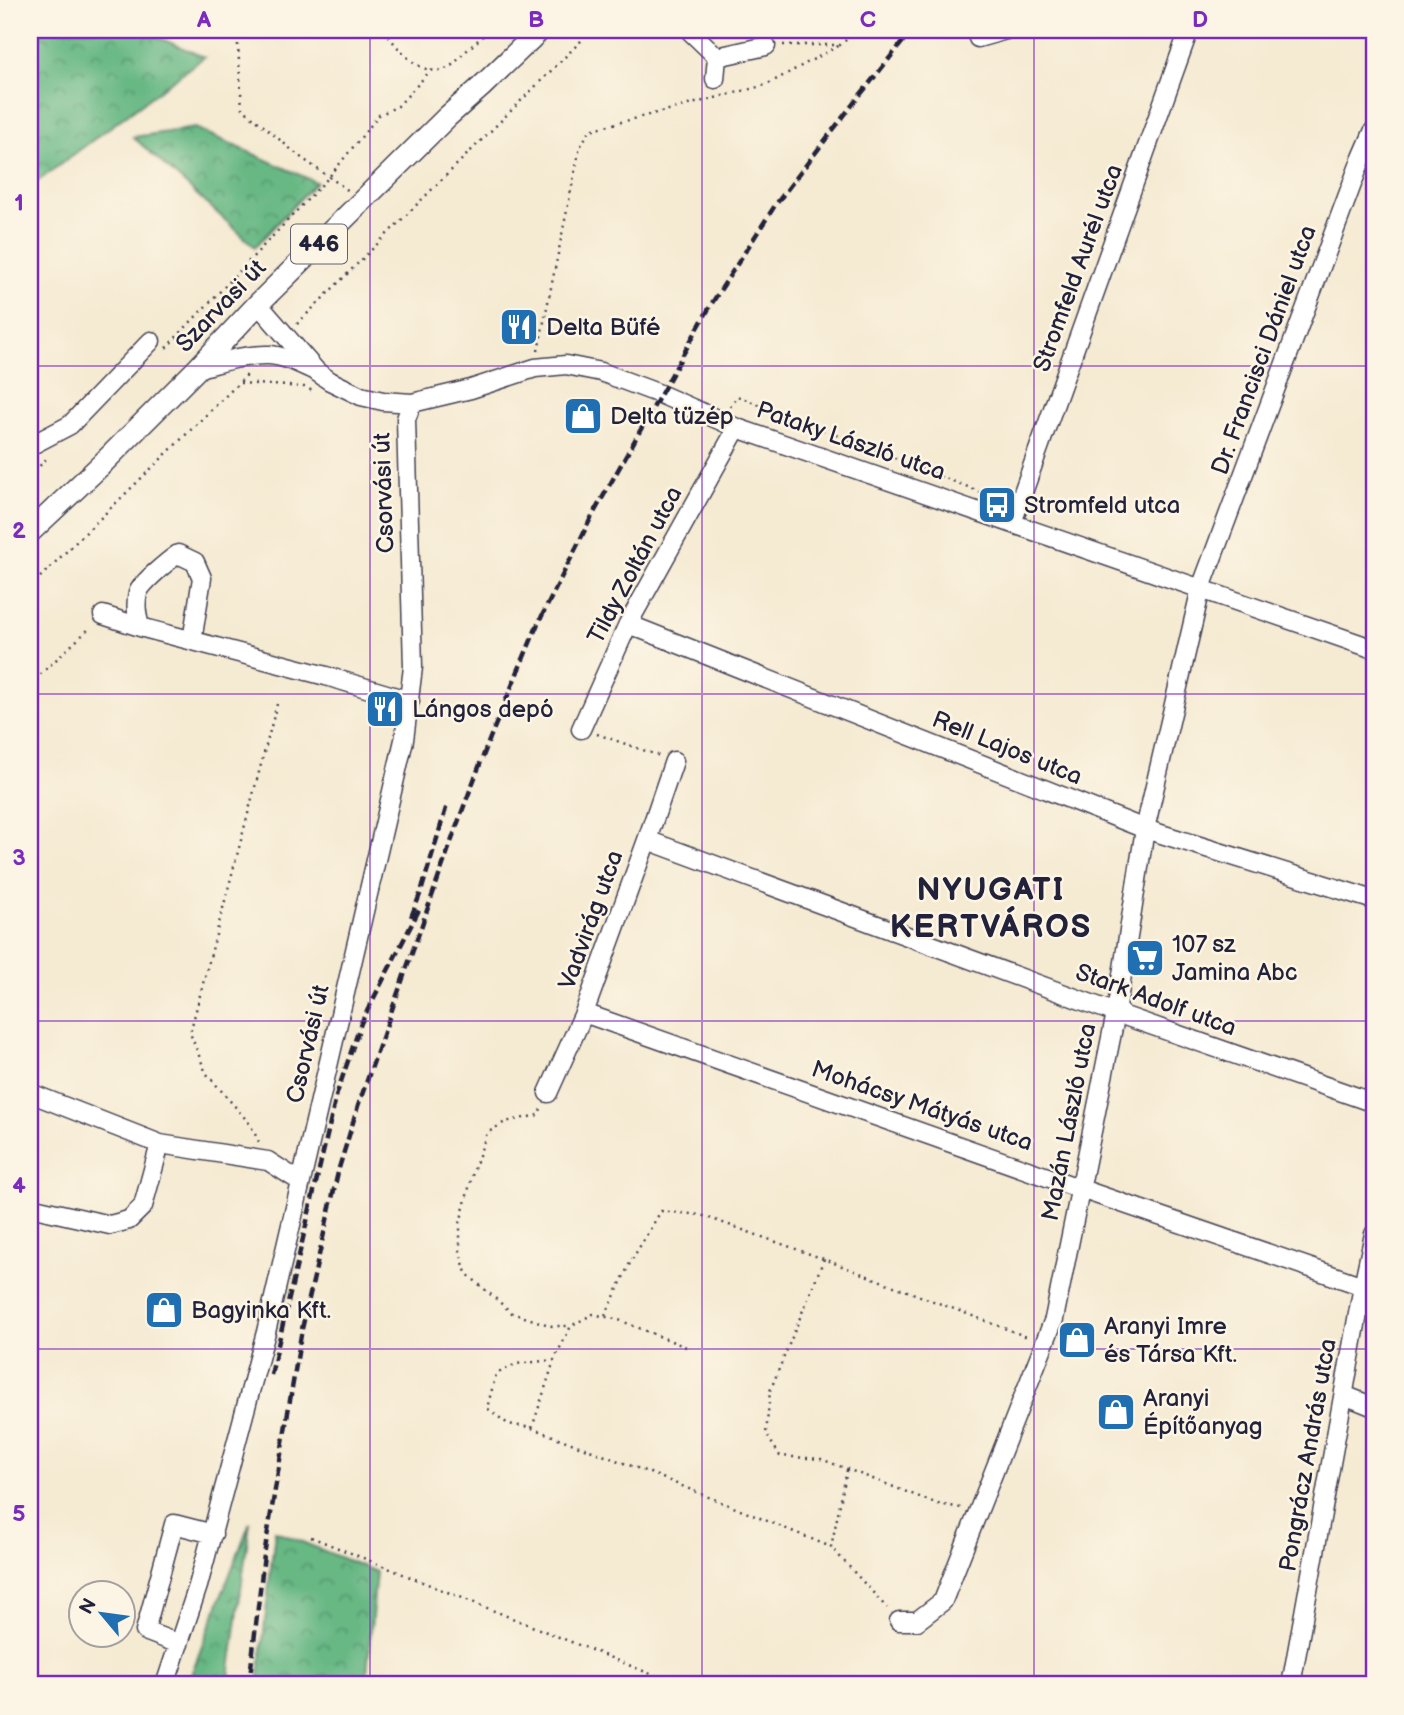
<svg xmlns="http://www.w3.org/2000/svg" width="1404" height="1715" viewBox="0 0 1404 1715" font-family="'Balsamiq Sans',sans-serif">
	<style>
		.forest { fill: url(#forest-crowns); stroke: #446d60; stroke-width: 2 }
		.lines { fill: none; stroke-linecap: round; stroke-linejoin: round }
		.minor-casing { stroke: #424052; stroke-width: 21 }
		.major-casing { stroke: #424052; stroke-width: 24 }
		.path { stroke: #424052; stroke-width: 2.5; stroke-dasharray: 2 5; stroke-linecap: butt }
		.minor { stroke: #fff; stroke-width: 18 }
		.major { stroke: #fff; stroke-width: 21 }
		.rail { stroke: #22223b; stroke-width: 4.5; stroke-dasharray: 10 5; stroke-linecap: butt }
		.grid { fill: none; stroke: #7b2cbf; stroke-width: 2; stroke-opacity: 0.55 }
		.labels { text-anchor: middle; dominant-baseline: central; stroke-width: 5; stroke-linejoin: round; paint-order: stroke }
		.shield { fill: #fcf5e5; stroke: #63616e; stroke-width: 2 }
		.shield-label { font-size: 23px; font-weight: bold; fill: #22223b }
		.street-label { font-size: 24px; fill: #22223b; stroke: #fcf5e5 }
		.poi-label { font-size: 24px; fill: #22223b; stroke: #fcf5e5; text-anchor: start }
		.district-label { font-size: 32px; font-weight: bold; letter-spacing: 2px; fill: #22223b; stroke: #fcf5e5 }
		.neatline { fill: none; stroke: #7b2cbf; stroke-width: 2.5 }
		.grid-label { font-size: 23px; text-anchor: middle; font-weight: bold; fill: #7b2cbf }
	</style>
	<defs>
		<pattern id="forest-crowns" width="20" height="18" patternUnits="userSpaceOnUse" patternTransform="scale(1.75)"><rect width="20" height="18" fill="#67b884"/><path d="M2 6a3 3 0 1 1 6 0M12 15a3 3 0 1 1 6 0" fill="none" stroke="#54956d"/></pattern>
	</defs>
	<rect width="100%" height="100%" fill="#fcf5e5"/>
	<filter id="ink" filterUnits="userSpaceOnUse"><feTurbulence type="fractalNoise" baseFrequency=".0143" numOctaves="2"/><feDisplacementMap in="SourceGraphic" scale="14" xChannelSelector="R" yChannelSelector="G"/><feConvolveMatrix kernelMatrix="1 2 1 2 8 2 1 2 1" color-interpolation-filters="sRGB"/></filter>
	<filter id="wash" filterUnits="userSpaceOnUse"><feTurbulence type="fractalNoise" baseFrequency=".00686" numOctaves="4" result="noise"/><feDisplacementMap in="SourceGraphic" scale="28" xChannelSelector="R" yChannelSelector="G"/><feGaussianBlur stdDeviation="1.57" result="paint"/><feColorMatrix in="noise" values="0 0 0 0 0 0 0 0 0 0 0 0 0 0 0 0 0 1.4 0 .05"/><feComposite in="paint" operator="in"/></filter>
	<g filter="url(#wash)">
		<rect width="100%" height="100%" fill="#f5ead2"/>
		<path class="forest" d="M 30,30 L 33,31 L 53,30 L 141,30 L 204,57 L 30,187 Z
			M 195,128 L 316,182 L 255,247 L 133,137 Z
			M 250,1522 L 228,1685 L 187,1685 Z
			M 275,1531 L 376,1572 L 366,1685 L 258,1685 Z"/>
	</g>
	<g filter="url(#ink)">
		<g class="lines">
			<g class="minor-casing">
				<path id="minor" d="M 689,30 L 717,57 L 715,79
					M 978,38 L 1006,30
					M 717,57 L 766,46
					M 258,304 L 317,372 L 330,381 L 361,396 L 383,401 L 412,403 L 471,389 L 535,368 L 566,365 L 601,372 L 660,394 L 737,428 L 1374,649
					M 198,368 C 220,363 245,354 269,355 C 284,356 298,363 311,369
					M 30,446 L 70,425 L 151,341
					M 1012,523 L 1189,30
					M 103,615 L 140,627 L 326,676 L 410,701
					M 628,624 L 1145,829 L 1374,900
					M 140,627 C 137,615 135,605 138,593 C 141,583 168,561 178,554 L 195,562 L 202,578 L 192,641
					M 581,729 L 628,624 L 737,428
					M 647,840 L 1116,1013 L 1374,1103
					M 584,1013 L 1081,1189 L 1363,1286
					M 30,1093 L 160,1144 L 268,1161 L 301,1182
					M 548,1093 L 584,1013 L 647,840 L 674,761
					M 30,1207 L 110,1225 L 129,1220 L 143,1206 L 160,1144
					M 1344,1395 L 1374,1407
					M 899,1621 L 917,1621 L 943,1601 L 1054,1319 L 1116,1013 L 1145,829 L 1201,588 L 1361,160 L 1374,130
					M 179,1644 L 145,1631 L 174,1524 L 213,1534
					M 165,1685 L 198,1586 L 266,1332 L 404,740 L 413,667 L 406,419 L 412,403
					M 1291,1685 L 1363,1286 L 1374,1234"/>
			</g>
			<g class="major-casing">
				<path id="major" d="M 30,532 L 100,466 L 198,368 L 258,304 L 447,117 L 481,87 L 540,30"/>
			</g>
			<path class="path" d="M 237,30 L 242,108 L 299,156 L 349,191
				M 385,30 C 396,48 424,82 449,67 C 453,65 458,60 461,56 C 470,47 480,39 489,30
				M 783,45 L 840,45 L 858,30
				M 297,324 L 592,30
				M 166,348 L 329,177 L 379,115 L 398,106 L 431,70
				M 538,351 L 580,147 L 590,130 L 766,85 L 840,45
				M 240,383 L 304,387 L 315,392
				M 730,407 L 737,396 L 1001,500
				M 30,476 L 48,457
				M 30,587 L 248,374
				M 30,684 L 91,627
				M 597,734 L 660,756
				M 541,1109 L 538,1115 L 505,1122 L 487,1133 L 473,1172 L 460,1223 L 460,1252 L 466,1273 L 512,1313 L 552,1326 L 571,1326
				M 259,1142 L 250,1124 L 206,1073 L 190,1033 L 277,704
				M 824,1259 L 770,1391 L 766,1434 L 780,1456 L 821,1459 L 938,1504 L 962,1508
				M 605,1316 L 630,1263 L 661,1211 L 701,1215 L 821,1258 L 1030,1338
				M 686,1347 L 619,1320 L 593,1314 L 571,1326 L 554,1360 L 516,1364 L 496,1374 L 487,1408 L 508,1424 L 532,1428 L 650,1473 L 831,1547
				M 532,1428 L 554,1361
				M 847,1470 L 831,1547 L 887,1608
				M 311,1537 L 678,1685"/>
			<use href="#minor" class="minor"/>
			<use href="#major" class="major"/>
			<path class="rail" d="M 411,917 L 421,892 L 447,805
				M 271,1375 L 337,1093 L 361,1023 L 419,910
				M 249,1685 L 264,1555 L 302,1329 L 339,1168 L 358,1106 L 461,814 L 490,738 L 537,626 L 591,518 L 712,303 L 776,204 L 853,104 L 912,30"/>
		</g>
	</g>
	<path class="grid" d="M 370,30 L 370,1685M 702,30 L 702,1685M 1034,30 L 1034,1685M 30,366 L 1374,366M 30,694 L 1374,694M 30,1021 L 1374,1021M 30,1349 L 1374,1349"/>
	<defs>
		<g id="restaurant-square" transform="scale(2.0125)"><rect x="-9" y="-9" width="18" height="18" rx="4" fill="#1f6fb2" stroke="#fcf5e5"/><path d="M-5-6h1v4h1v-4h1v4h1v-4h1v5L-1.5 .5V6h-2V.5L-5-1ZM5-6V6H3V1.5H1.5Q1.5-4 5-6Z" fill="#fff"/></g>
		<g id="shop-square" transform="scale(2.0125)"><rect x="-9" y="-9" width="18" height="18" rx="4" fill="#1f6fb2" stroke="#fcf5e5"/><path d="M-5-2.5h2.3a2.7 3.5 0 0 1 5.4 0H5L5.5 6h-11ZM-1.5-2.5h3a1.5 2.3 0 0 0-3 0Z" fill="#fff"/></g>
		<g id="bus-square" transform="scale(2.0125)"><rect x="-9" y="-9" width="18" height="18" rx="4" fill="#1f6fb2" stroke="#fcf5e5"/><path d="M-5-6H5V4H4V6H2V4H-2V6H-4V4H-5ZM-3.5-4V0h7V-4ZM-3.5 1.2v1.5H-2V1.2ZM2 1.2v1.5H3.5V1.2Z" fill="#fff"/></g>
		<g id="supermarket-square" transform="scale(2.0125)"><rect x="-9" y="-9" width="18" height="18" rx="4" fill="#1f6fb2" stroke="#fcf5e5"/><path d="M-6-5.5h2.5l.6 2H6L4.5 2H-2.5L-4.4-4H-6ZM-1.5 3.2a1.3 1.3 0 1 0 .1 0ZM3 3.2a1.3 1.3 0 1 0 .1 0Z" fill="#fff"/></g>
	</defs>
	<g fill-rule="evenodd">
		<use href="#restaurant-square" x="519" y="327"/>
		<use href="#shop-square" x="583" y="416"/>
		<use href="#bus-square" x="997" y="505"/>
		<use href="#restaurant-square" x="385" y="709"/>
		<use href="#supermarket-square" x="1145" y="958"/>
		<use href="#shop-square" x="164" y="1310"/>
		<use href="#shop-square" x="1077" y="1340"/>
		<use href="#shop-square" x="1116" y="1412"/>
	</g>
	<g class="labels">
		<rect class="shield" x="291" y="224.5" width="56" height="39" rx="5"/>
		<g class="shield-label">
			<text x="319" y="244">446</text>
		</g>
		<g class="street-label">
			<text transform="translate(1078 268) rotate(-70)">Stromfeld Aurél utca</text>
			<text transform="translate(221 306) rotate(-46)">Szarvasi út</text>
			<text transform="translate(1264 350) rotate(-70)">Dr. Francisci Dániel utca</text>
			<text transform="translate(851 441) rotate(19)">Pataky László utca</text>
			<text transform="translate(384 493) rotate(-92)">Csorvási út</text>
			<text transform="translate(635 565) rotate(-62)">Tildy Zoltán utca</text>
			<text transform="translate(1007 748) rotate(22)">Rell Lajos utca</text>
			<text transform="translate(591 920) rotate(-70)">Vadvirág utca</text>
			<text transform="translate(1156 1000) rotate(20)">Stark Adolf utca</text>
			<text transform="translate(308 1044) rotate(-77)">Csorvási út</text>
			<text transform="translate(922 1106) rotate(19)">Mohácsy Mátyás utca</text>
			<text transform="translate(1069 1122) rotate(-79)">Mazán László utca</text>
			<text transform="translate(1308 1455) rotate(-80)">Pongrácz András utca</text>
		</g>
		<g class="poi-label">
			<text x="546" y="327">Delta Büfé</text>
			<text x="610" y="416">Delta tüzép</text>
			<text x="1024" y="505">Stromfeld utca</text>
			<text x="412" y="709">Lángos depó</text>
			<text x="1172" y="944">107 sz<tspan x="1172" dy="28">Jamina Abc</tspan></text>
			<text x="191" y="1310">Bagyinka Kft.</text>
			<text x="1104" y="1326">Aranyi Imre<tspan x="1104" dy="28">és Társa Kft.</tspan></text>
			<text x="1143" y="1398">Aranyi<tspan x="1143" dy="28">Építőanyag</tspan></text>
		</g>
		<g class="district-label">
			<text x="991" y="890">NYUGATI<tspan x="991" dy="37">KERTVÁROS</tspan></text>
		</g>
	</g>
	<rect width="1404" height="1715" fill="none" stroke="#fcf5e5" stroke-width="77"/>
	<g transform="translate(102 1614) rotate(299)"><circle r="33" fill="#fcf5e5" stroke="#a5a1a1" stroke-width="2"/>
	<path d="M0-5L12 26L0 18L-12 26Z" fill="#1f6fb2"/>
	<text y="-10" font-size="19" font-weight="bold" text-anchor="middle" fill="#22223b">N</text>
	</g>
	<rect x="38" y="38" width="1328" height="1638" class="neatline"/>
	<g class="grid-label">
		<text x="204" y="27">A</text>
		<text x="536" y="27">B</text>
		<text x="868" y="27">C</text>
		<text x="1200" y="27">D</text>
		<text x="19" y="210">1</text>
		<text x="19" y="538">2</text>
		<text x="19" y="865">3</text>
		<text x="19" y="1193">4</text>
		<text x="19" y="1521">5</text>
	</g>
</svg>
